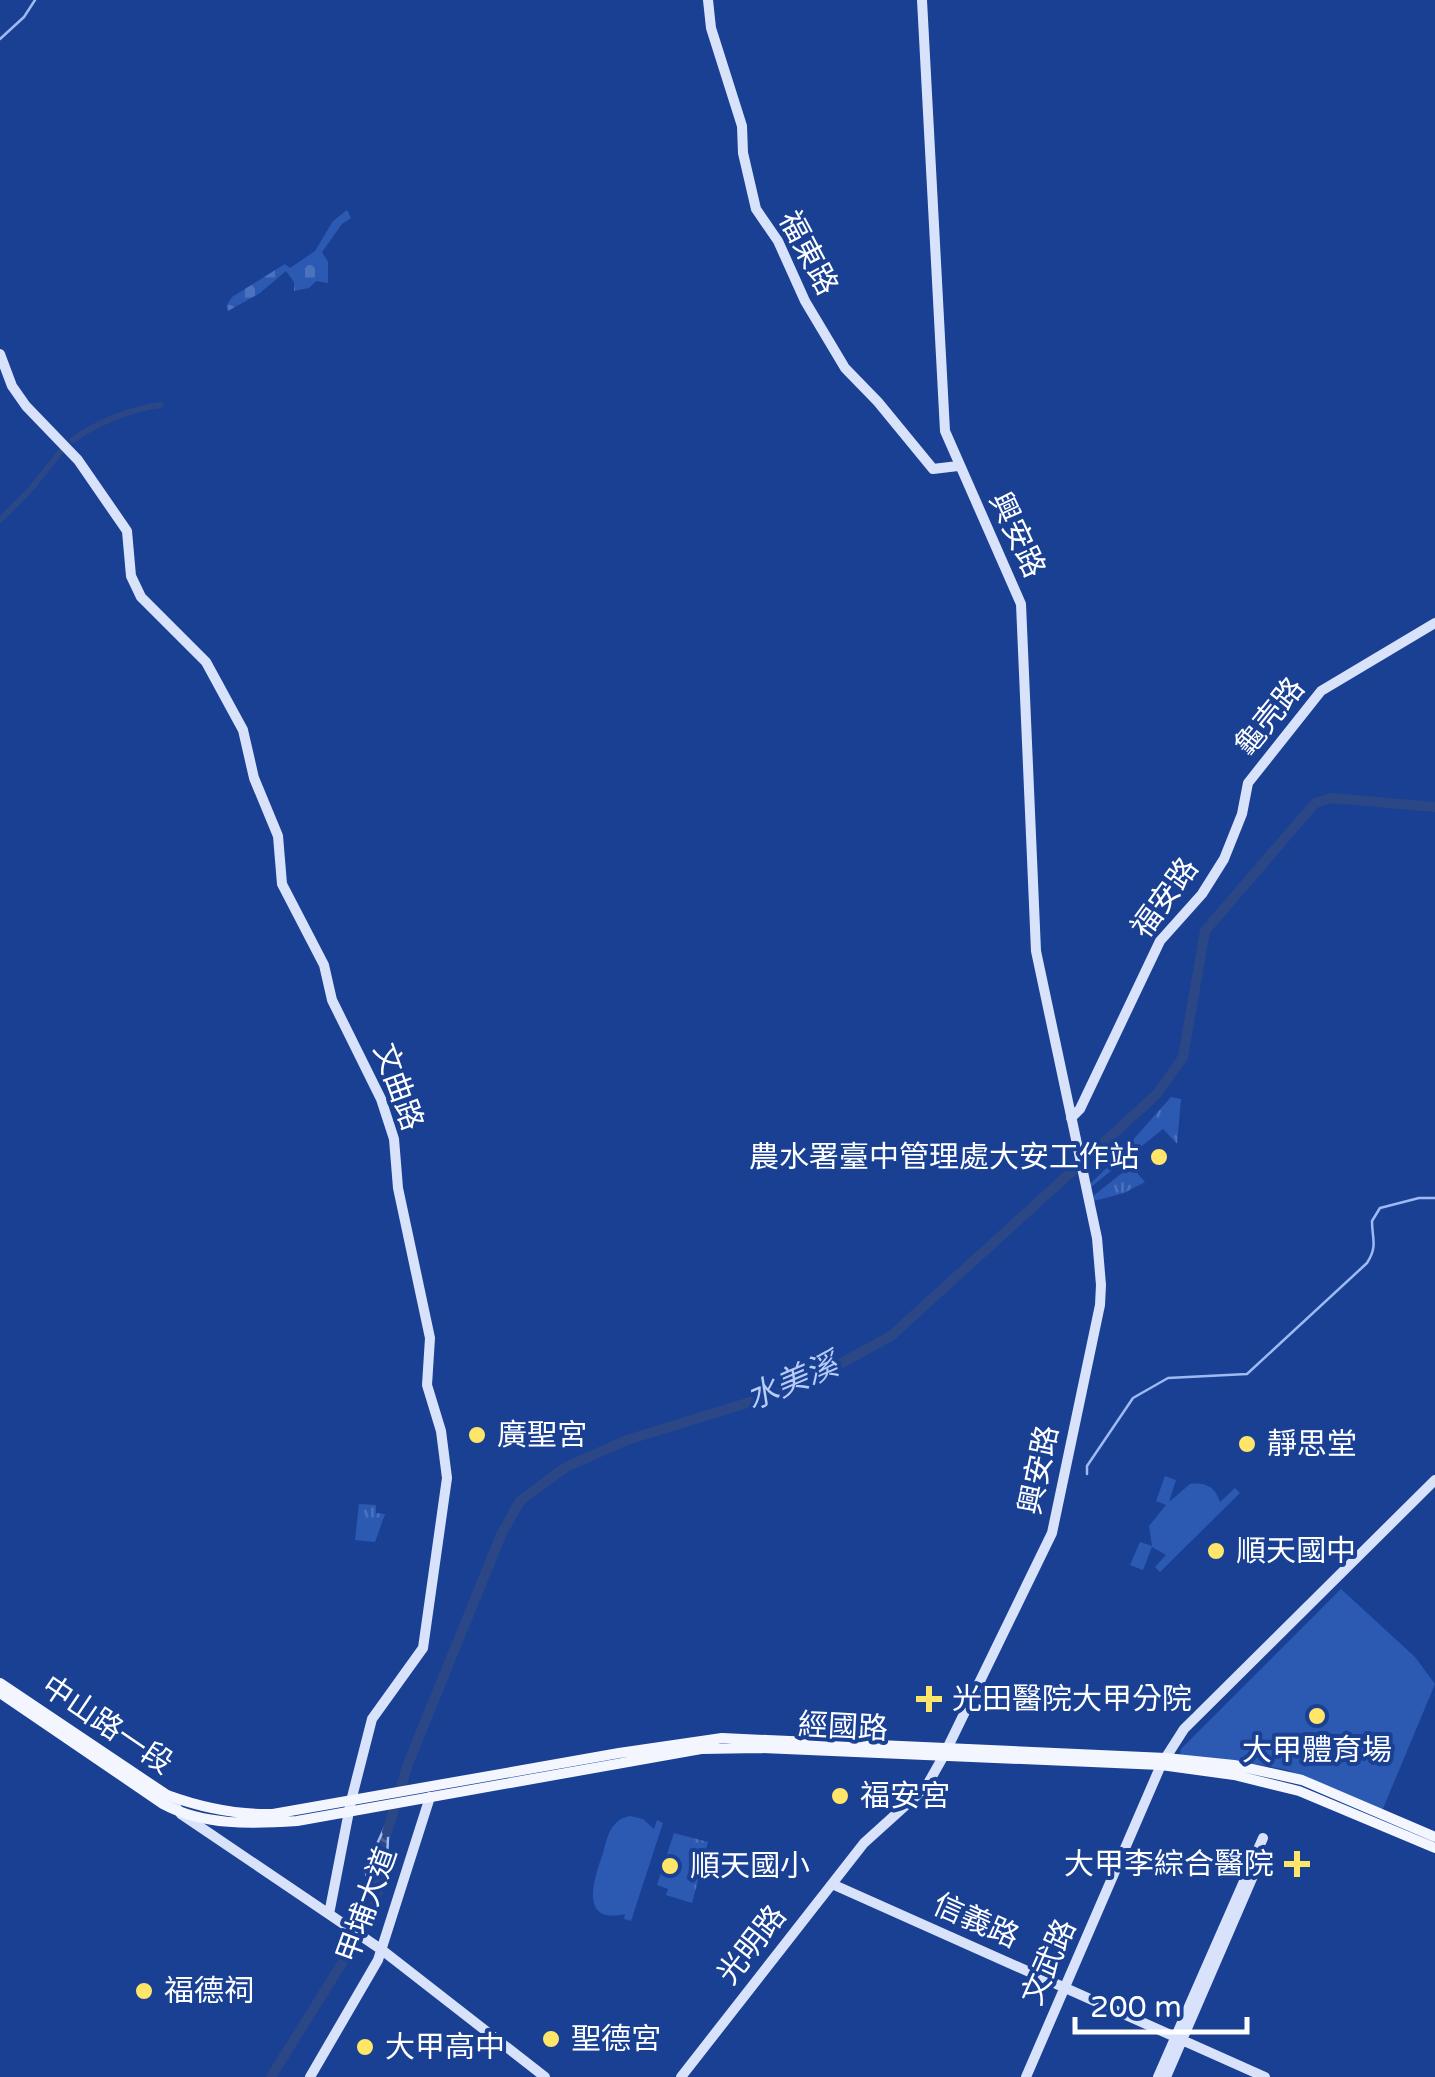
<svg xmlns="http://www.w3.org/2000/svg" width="1435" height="2077" viewBox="0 0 1435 2077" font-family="'Varela Round','Noto Sans TC',sans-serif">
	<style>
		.grass { fill: url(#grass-tufts) }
		.cemetery { fill: url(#cemetery-stones) }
		.pitch { fill: #2c59b2 }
		.water { fill: url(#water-waves); stroke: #9dbaf2; stroke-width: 2.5 }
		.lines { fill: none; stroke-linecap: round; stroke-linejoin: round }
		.stream { stroke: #9dbaf2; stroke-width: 2.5 }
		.canal { stroke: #2c4786; stroke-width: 6 }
		.river { stroke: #2c4786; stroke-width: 10 }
		.secondary { stroke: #d8e3fb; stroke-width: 10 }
		.primary { stroke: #f3f6ff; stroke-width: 10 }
		.poi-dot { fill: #ffe669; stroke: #1a4094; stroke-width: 4 }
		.labels { text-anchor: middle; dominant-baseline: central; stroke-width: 8; stroke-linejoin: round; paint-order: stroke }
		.street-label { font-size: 30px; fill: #fff; stroke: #1a4094 }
		.poi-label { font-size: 30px; fill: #fff; stroke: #1a4094; text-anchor: start }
		.water-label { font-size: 32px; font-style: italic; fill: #b7ccf6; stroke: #1a4094 }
	</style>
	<defs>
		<pattern id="grass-tufts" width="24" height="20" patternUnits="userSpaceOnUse" patternTransform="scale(2.5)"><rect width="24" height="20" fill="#2c59b2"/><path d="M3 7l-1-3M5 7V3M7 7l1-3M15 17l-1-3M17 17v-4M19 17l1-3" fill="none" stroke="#4c72be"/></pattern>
		<pattern id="cemetery-stones" width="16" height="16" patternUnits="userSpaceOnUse" patternTransform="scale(2.5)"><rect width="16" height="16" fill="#2c59b2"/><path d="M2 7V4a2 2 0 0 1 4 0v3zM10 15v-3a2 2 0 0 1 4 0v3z" fill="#4c72be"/></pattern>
		<pattern id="water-waves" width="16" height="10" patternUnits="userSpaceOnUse" patternTransform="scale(2.5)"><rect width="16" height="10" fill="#2c4786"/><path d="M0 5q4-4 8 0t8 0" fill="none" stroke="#4c6398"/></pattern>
	</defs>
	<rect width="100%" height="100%" fill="#1a4094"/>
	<path class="grass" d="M 1171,1097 L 1181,1099 L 1177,1144 L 1163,1129 L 1091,1187 L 1089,1185 L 1115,1160 Z
		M 1131,1166 L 1145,1182 L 1124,1193 L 1094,1201 L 1093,1196 Z
		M 359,1504 L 376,1505 L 376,1513 L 385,1514 L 375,1542 L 355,1540 Z
		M 674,1833 L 708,1842 L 692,1903 L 666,1895 L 668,1889 L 657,1885 Z"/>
	<path class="cemetery" d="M 347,210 L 351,218 L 342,224 L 322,252 L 328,262 L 328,283 L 316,281 L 309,288 L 294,291 L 294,282 L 286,271 L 260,293 L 228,311 L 227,305 L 232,297 L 285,264 L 290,268 L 315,251 L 333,221 Z"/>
	<path class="pitch" d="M 1165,1476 L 1176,1480 L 1169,1502 L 1190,1484 C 1206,1482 1215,1487 1220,1502 L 1235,1488 L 1240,1493 L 1160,1572 L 1155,1567 L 1166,1555 L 1152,1547 L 1143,1570 L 1130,1565 L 1140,1542 L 1152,1546 L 1149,1526 L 1166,1505 L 1156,1501 Z
		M 1341,1589 L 1415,1657 L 1435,1684 L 1382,1811 L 1287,1770 L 1245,1762 L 1180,1756 L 1181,1749 Z
		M 630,1816 L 643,1819 L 654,1829 L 657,1820 L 663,1823 L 631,1921 L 624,1919 L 625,1914 C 577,1925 595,1876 603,1853 C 606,1843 608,1830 616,1823 C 621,1818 623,1818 630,1816 Z"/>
	<path class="water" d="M 389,1818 L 386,1879 L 375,1901 L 365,1870 Z"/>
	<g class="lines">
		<path class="stream" d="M 0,39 L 24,17 L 35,0
			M 1087,1474 L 1087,1466 L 1133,1398 L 1168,1378 L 1247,1374 L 1367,1263 C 1378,1246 1372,1239 1372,1221 L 1380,1208 L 1419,1198 L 1435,1198"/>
		<path class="canal" d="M 73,440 C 96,423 130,409 161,405
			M 0,520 L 30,490 L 65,446"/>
		<path class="river" d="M 387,1832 L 408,1764 L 501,1535 L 520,1501 L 566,1467 L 627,1440 L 796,1388 L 891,1336 L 1157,1094 L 1183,1057 L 1205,931 L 1315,803 L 1332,798 L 1435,807
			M 271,2077 L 372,1915 L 379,1888"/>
		<path class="secondary" d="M 708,0 L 711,28 L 742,126 L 743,153 L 756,209 L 778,241 L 805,301 L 845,368 L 878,402 L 933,469 L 958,466
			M 0,354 L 12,386 L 26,406 L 78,460 L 127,531 L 131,576 L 141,597 L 206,662 L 243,730 L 254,778 L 278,836 L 282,884 L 324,965 L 332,1000 L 381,1099 L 394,1139 L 398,1188 L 430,1338 L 427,1385 L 441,1431 L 447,1478 L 423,1648 L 372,1719 L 351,1801 L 329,1914
			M 1071,1118 L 1080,1109 L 1160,941 L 1202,894 L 1224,859 L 1242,814 L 1248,783 L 1321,691 L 1435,623
			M 167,1795 L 181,1814 L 382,1950 L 545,2077
			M 832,1884 L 1265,2077
			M 310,2077 L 378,1960 L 430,1797
			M 681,2077 L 864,1843 L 926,1787 L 943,1757 L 1052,1533 L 1100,1305 L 1101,1285 L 1097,1238 L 1036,951 L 1021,604 L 945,431 L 922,0
			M 1026,2077 L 1161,1765 L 1184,1729 L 1435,1480
			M 1158,2077 L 1263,1838
			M 1166,2077 L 1263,1853"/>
		<path class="primary" d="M 0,1683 L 167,1795 C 200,1807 238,1815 273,1814 L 619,1753 L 722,1738 L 1166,1758 L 1234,1765 L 1302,1780 L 1435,1837
			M 0,1693 L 163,1804 C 204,1826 252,1824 297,1821 L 701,1749 L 761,1748 L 1161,1765 L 1234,1775 L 1299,1791 L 1435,1848"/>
	</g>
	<g class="poi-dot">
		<circle cx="1159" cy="1157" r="10"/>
		<circle cx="477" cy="1435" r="10"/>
		<circle cx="1247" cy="1444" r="10"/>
		<circle cx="1216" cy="1551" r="10"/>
		<path d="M924 1684h10v10h10v10h-10v10h-10v-10h-10v-10h10z"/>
		<circle cx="1317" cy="1716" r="10"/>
		<circle cx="840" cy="1796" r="10"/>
		<path d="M1292 1849h10v10h10v10h-10v10h-10v-10h-10v-10h10z"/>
		<circle cx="670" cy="1866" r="10"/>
		<circle cx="144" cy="1991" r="10"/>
		<circle cx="551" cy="2039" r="10"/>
		<circle cx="365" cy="2047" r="10"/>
	</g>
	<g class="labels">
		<g class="street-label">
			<text transform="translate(808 253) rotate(62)">福東路</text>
			<text transform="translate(1017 535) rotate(65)">興安路</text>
			<text transform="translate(1270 717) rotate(-51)">龜壳路</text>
			<text transform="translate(1165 898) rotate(-54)">福安路</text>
			<text transform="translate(398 1087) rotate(70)">文曲路</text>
			<text transform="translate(1039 1470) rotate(-78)">興安路</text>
			<text transform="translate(107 1725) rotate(34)">中山路一段</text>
			<text transform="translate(843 1727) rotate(3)">經國路</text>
			<text transform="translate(367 1905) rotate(-70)">甲埔大道</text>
			<text transform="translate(976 1921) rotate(24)">信義路</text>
			<text transform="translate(752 1945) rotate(-52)">光明路</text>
			<text transform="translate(1049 1962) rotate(-66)">文武路</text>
		</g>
		<g class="poi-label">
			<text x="1139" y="1157" text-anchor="end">農水署臺中管理處大安工作站</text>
			<text x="497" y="1435">廣聖宮</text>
			<text x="1267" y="1444">靜思堂</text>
			<text x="1236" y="1551">順天國中</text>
			<text x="952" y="1699">光田醫院大甲分院</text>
			<text x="1317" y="1750" text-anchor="middle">大甲體育場</text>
			<text x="860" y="1796">福安宮</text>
			<text x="1274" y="1864" text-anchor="end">大甲李綜合醫院</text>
			<text x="690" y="1866">順天國小</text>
			<text x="164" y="1991">福德祠</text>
			<text x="571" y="2039">聖德宮</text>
			<text x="385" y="2047">大甲高中</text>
		</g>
		<g class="water-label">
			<text transform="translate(792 1382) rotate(-23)">水美溪</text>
		</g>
	</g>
	<path d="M1075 2017v15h172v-15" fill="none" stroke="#ffffff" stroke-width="5"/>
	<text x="1090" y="2017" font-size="30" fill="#ffffff" stroke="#1a4094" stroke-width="8" paint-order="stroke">200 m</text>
</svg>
